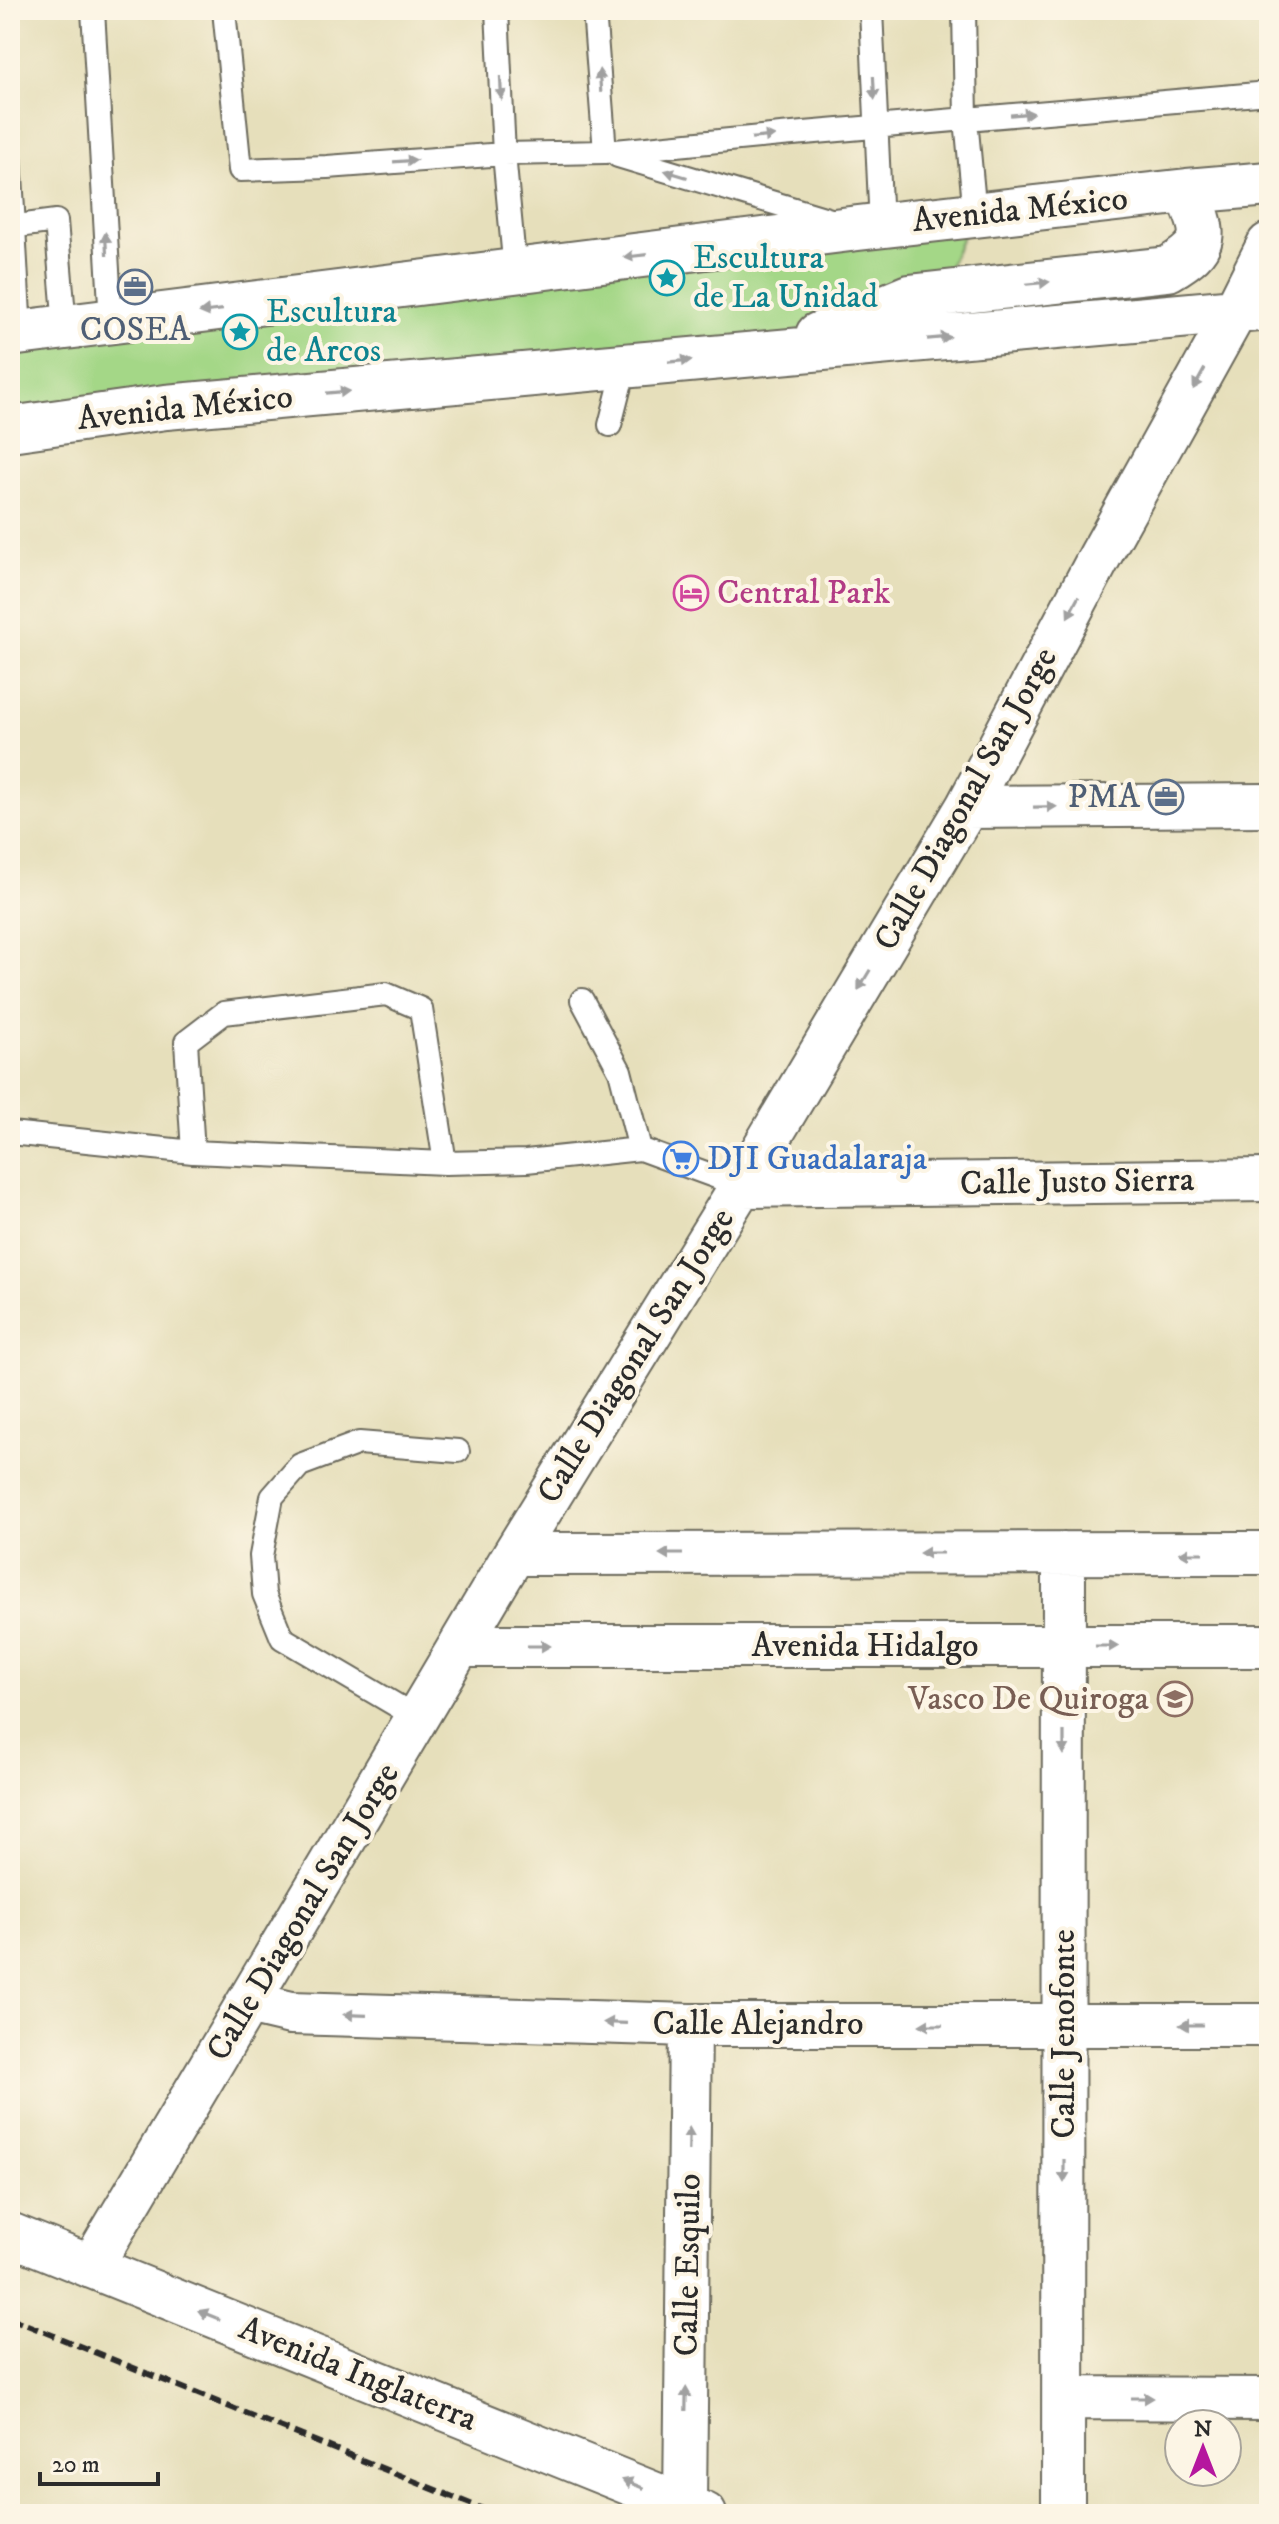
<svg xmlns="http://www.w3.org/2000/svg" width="1279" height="2524" viewBox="0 0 1279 2524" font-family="'IM FELL DW Pica',serif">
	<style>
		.green { fill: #a4d787; stroke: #688159; stroke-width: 2 }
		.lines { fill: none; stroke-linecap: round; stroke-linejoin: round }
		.lane-casing { stroke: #6c6a5d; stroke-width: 26 }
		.street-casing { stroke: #6c6a5d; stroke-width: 46 }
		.secondary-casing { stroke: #6c6a5d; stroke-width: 48 }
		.lane { stroke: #fff; stroke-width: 22 }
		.street { stroke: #fff; stroke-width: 42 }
		.secondary { stroke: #fff; stroke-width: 44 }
		.rail { stroke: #2b2b2b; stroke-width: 6; stroke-dasharray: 12 6; stroke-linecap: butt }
		.oneway { fill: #a0a0a0 }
		.labels { text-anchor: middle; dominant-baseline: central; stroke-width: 8; stroke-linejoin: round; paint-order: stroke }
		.street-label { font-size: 34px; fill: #2b2b2b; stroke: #fcf5e5 }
		.culture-label { font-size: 34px; fill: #0d838f; stroke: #fcf5e5; text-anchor: start }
		.service-label { font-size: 34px; fill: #4e5e75; stroke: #fcf5e5 }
		.hotel-label { font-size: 34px; fill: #b23c85; stroke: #fcf5e5; text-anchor: start }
		.shop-label { font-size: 34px; fill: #366cbe; stroke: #fcf5e5; text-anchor: start }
		.education-label { font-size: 34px; fill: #785e54; stroke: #fcf5e5; text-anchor: end }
	</style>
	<rect width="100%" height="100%" fill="#fcf5e5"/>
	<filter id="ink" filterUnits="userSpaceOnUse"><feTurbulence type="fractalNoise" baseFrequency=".0125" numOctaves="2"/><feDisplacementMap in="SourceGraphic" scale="16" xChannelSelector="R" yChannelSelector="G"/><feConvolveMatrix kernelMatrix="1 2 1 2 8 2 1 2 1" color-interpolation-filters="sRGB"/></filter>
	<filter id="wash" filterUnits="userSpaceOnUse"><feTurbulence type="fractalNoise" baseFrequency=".006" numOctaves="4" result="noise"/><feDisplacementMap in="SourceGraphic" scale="32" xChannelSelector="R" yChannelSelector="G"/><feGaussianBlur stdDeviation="1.8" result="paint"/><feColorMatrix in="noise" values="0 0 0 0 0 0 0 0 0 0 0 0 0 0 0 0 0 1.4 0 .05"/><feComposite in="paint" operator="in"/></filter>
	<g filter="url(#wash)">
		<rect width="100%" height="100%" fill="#e6dfbb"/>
		<path class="green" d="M 967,226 L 942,282 L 768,344 L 10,420 L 10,349 Z"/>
	</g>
	<g filter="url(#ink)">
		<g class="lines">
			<g class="lane-casing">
				<path id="lane" d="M 93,10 L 111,322
					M 224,10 L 240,170 L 327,167 L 504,154 L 605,152 L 781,135 L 1269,93
					M 497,10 L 504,154 L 515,271
					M 594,10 L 605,152
					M 871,10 L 881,226
					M 964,10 L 966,119 L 975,215
					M 618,156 L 834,221
					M 10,157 L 20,333
					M 10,227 L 56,221 L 65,327
					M 610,425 L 625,366
					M 582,1000 L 620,1071 L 640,1149
					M 10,1133 L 193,1152 L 445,1163 L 526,1161 L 640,1149 L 741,1186
					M 193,1152 L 186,1042 L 224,1013 L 386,994 L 421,1009 L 445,1163
					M 418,1718 L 282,1638 L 264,1594 L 261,1556 L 272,1497 L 300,1465 L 359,1443 L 458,1451"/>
			</g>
			<g class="street-casing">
				<path id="street" d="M 967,807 L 1269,805
					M 741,1186 L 1269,1180
					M 514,1554 L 1269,1553
					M 461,1646 L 1269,1646
					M 248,2003 L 291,2013 L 690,2025 L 1269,2025
					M 10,2234 L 705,2514
					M 91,2267 L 514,1554 L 741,1186 L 967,807 L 1100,556 L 1236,311
					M 1064,2398 L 1269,2399
					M 685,2505 L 690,2025
					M 1063,2514 L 1064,1553"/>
			</g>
			<g class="secondary-casing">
				<path id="secondary" d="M 1236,311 L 1269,245
					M 10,334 L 858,228 L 1187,191 L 1269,184
					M 818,335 L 909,297 L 1168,269 C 1211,244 1205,233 1187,191
					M 10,429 L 166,407 L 1269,308"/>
			</g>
			<use href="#lane" class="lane"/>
			<use href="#street" class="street"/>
			<use href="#secondary" class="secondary"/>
			<path class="rail" d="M 10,2318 L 495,2514"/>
		</g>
		<defs><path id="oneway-solid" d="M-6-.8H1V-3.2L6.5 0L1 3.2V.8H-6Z" transform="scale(2)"/></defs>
		<g class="oneway">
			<use href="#oneway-solid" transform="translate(600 81) rotate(-94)"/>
			<use href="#oneway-solid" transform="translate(501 88) rotate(87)"/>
			<use href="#oneway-solid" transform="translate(874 88) rotate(87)"/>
			<use href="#oneway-solid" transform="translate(1022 114) rotate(-5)"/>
			<use href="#oneway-solid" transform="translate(763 137) rotate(-6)"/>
			<use href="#oneway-solid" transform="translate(405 161) rotate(-4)"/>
			<use href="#oneway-solid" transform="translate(676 174) rotate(-163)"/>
			<use href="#oneway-solid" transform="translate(106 244) rotate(-93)"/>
			<use href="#oneway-solid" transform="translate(635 256) rotate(173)"/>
			<use href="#oneway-solid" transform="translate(1038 283) rotate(-6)"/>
			<use href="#oneway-solid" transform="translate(211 311) rotate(173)"/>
			<use href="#oneway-solid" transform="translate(939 338) rotate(-5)"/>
			<use href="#oneway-solid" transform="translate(680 361) rotate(-5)"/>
			<use href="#oneway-solid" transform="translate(1199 379) rotate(119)"/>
			<use href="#oneway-solid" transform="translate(338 392) rotate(-5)"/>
			<use href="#oneway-solid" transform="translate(1073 607) rotate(118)"/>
			<use href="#oneway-solid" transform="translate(1045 807) rotate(-1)"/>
			<use href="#oneway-solid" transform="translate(864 980) rotate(121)"/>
			<use href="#oneway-solid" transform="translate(931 1553) rotate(180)"/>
			<use href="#oneway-solid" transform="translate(1191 1553) rotate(180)"/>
			<use href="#oneway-solid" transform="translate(671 1554) rotate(180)"/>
			<use href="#oneway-solid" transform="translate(539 1646)"/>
			<use href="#oneway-solid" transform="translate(1107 1646)"/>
			<use href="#oneway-solid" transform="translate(1064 1743) rotate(90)"/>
			<use href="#oneway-solid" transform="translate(355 2015) rotate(-178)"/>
			<use href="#oneway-solid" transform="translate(615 2023) rotate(-178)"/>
			<use href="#oneway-solid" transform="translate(931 2025) rotate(180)"/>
			<use href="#oneway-solid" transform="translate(1191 2025) rotate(-180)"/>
			<use href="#oneway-solid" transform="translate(689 2139) rotate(-89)"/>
			<use href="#oneway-solid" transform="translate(1064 2171) rotate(90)"/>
			<use href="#oneway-solid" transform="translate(209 2315) rotate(-158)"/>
			<use href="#oneway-solid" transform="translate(1142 2398)"/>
			<use href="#oneway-solid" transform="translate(686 2399) rotate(-89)"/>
			<use href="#oneway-solid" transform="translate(633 2484) rotate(-158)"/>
		</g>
	</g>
	<defs>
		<g id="sight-ring" transform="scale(1.8)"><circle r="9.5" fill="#fcf5e5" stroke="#0f9aa8" stroke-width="1.5"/><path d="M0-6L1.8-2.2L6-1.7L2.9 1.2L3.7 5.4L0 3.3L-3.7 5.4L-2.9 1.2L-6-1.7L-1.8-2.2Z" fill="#0f9aa8"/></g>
		<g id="office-ring" transform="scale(1.8)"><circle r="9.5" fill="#fcf5e5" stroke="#5c6f8a" stroke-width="1.5"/><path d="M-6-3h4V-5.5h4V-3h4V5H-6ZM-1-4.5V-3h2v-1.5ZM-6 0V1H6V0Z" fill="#5c6f8a"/></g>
		<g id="hotel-ring" transform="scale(1.8)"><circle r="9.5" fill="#fcf5e5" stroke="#d1479c" stroke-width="1.5"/><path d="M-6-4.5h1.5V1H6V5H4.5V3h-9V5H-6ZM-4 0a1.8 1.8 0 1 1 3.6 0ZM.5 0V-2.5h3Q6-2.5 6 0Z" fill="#d1479c"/></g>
		<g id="supermarket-ring" transform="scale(1.8)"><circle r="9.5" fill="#fcf5e5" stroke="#3f7fe0" stroke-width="1.5"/><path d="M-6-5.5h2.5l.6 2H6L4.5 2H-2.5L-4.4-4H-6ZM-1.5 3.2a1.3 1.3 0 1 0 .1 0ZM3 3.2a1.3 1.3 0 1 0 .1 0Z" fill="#3f7fe0"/></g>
		<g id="school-ring" transform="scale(1.8)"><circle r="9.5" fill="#fcf5e5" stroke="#8d6e63" stroke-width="1.5"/><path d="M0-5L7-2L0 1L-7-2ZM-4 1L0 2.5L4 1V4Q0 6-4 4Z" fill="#8d6e63"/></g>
	</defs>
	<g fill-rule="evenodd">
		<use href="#sight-ring" x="667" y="278"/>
		<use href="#office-ring" x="135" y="287"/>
		<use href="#sight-ring" x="240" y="332"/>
		<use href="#hotel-ring" x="691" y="593"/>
		<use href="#office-ring" x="1166" y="797"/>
		<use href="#supermarket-ring" x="681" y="1159"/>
		<use href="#school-ring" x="1175" y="1699"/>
	</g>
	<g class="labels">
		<g class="street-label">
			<text transform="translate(1020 210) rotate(-6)">Avenida México</text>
			<text transform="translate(185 408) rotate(-6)">Avenida México</text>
			<text transform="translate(966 799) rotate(-61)">Calle Diagonal San Jorge</text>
			<text transform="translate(1077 1182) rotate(-1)">Calle Justo Sierra</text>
			<text transform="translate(636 1356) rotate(-58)">Calle Diagonal San Jorge</text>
			<text x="865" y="1646">Avenida Hidalgo</text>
			<text transform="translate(303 1912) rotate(-59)">Calle Diagonal San Jorge</text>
			<text x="758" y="2024">Calle Alejandro</text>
			<text transform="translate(1064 2034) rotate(-90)">Calle Jenofonte</text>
			<text transform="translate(688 2265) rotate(-89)">Calle Esquilo</text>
			<text transform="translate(358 2374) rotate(22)">Avenida Inglaterra</text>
		</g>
		<g class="culture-label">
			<text x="693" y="258">Escultura<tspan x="693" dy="39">de La Unidad</tspan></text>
			<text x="266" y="312">Escultura<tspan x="266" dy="39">de Arcos</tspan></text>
		</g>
		<g class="service-label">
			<text x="135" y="330">COSEA</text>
			<text x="1140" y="797" text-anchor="end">PMA</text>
		</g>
		<g class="hotel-label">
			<text x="717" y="593">Central Park</text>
		</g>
		<g class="shop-label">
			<text x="707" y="1159">DJI Guadalaraja</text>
		</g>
		<g class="education-label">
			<text x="1149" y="1699">Vasco De Quiroga</text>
		</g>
	</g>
	<rect width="1279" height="2524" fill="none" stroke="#fcf5e5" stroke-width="40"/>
	<g transform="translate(1203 2448)"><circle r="38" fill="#fcf5e5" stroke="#a8a49b" stroke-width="2"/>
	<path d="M0-6L14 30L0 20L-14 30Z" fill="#b5179e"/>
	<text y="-12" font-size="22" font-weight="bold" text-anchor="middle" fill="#2b2b2b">N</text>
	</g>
	<path d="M40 2472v12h118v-12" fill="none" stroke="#2b2b2b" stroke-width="4"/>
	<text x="52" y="2472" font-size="24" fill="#2b2b2b" stroke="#fcf5e5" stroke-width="6" paint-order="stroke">20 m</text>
</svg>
